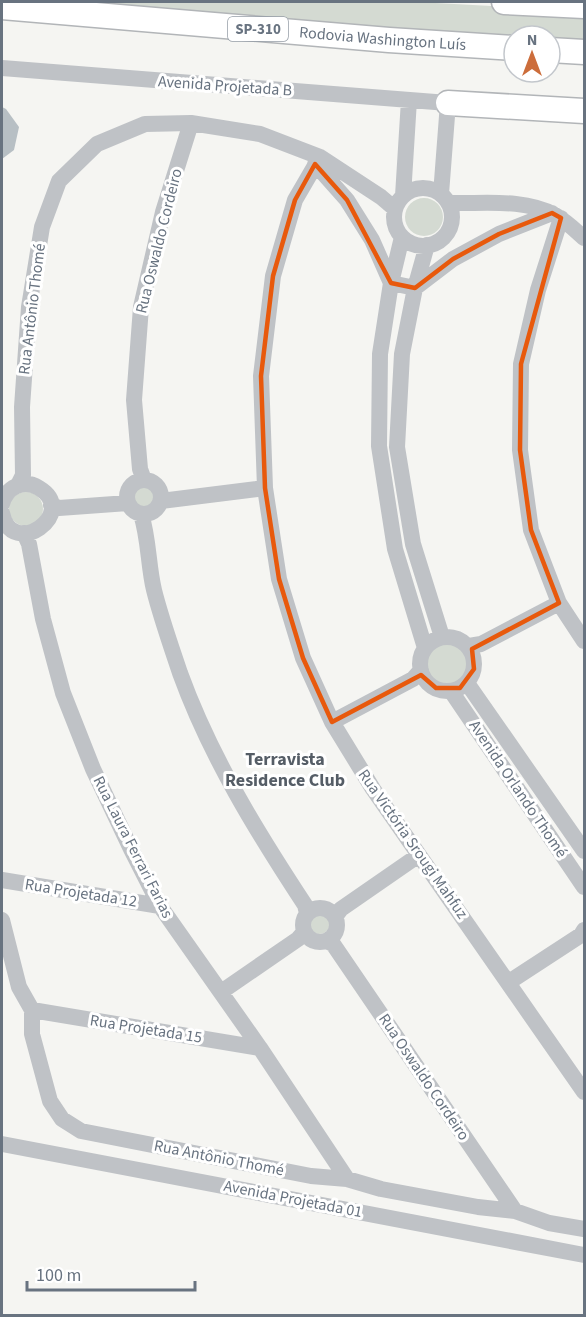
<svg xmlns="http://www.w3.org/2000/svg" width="586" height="1317" viewBox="0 0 586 1317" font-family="'Source Sans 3',sans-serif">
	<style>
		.grass { fill: #d4dad2 }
		.water { fill: #b7bfc4 }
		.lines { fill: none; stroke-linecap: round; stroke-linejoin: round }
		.highway-casing { stroke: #b2b5b8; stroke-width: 27 }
		.minor { stroke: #bfc2c6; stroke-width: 16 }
		.highway { stroke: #fff; stroke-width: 24 }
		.marked { fill: none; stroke: #e8590c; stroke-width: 4.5; stroke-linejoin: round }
		.labels { text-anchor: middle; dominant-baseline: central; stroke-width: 6; stroke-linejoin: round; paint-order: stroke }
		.shield { fill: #fff; stroke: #959da6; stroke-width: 1.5 }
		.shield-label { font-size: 15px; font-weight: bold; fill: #687380 }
		.street-label { font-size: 16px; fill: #687380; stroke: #fff }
		.neighbourhood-label { font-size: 18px; font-weight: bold; fill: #555d66; stroke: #fff }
	</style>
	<rect width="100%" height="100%" fill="#f5f5f2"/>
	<path class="grass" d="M 2,2 L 417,2 L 584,11 L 584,45 L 550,43 L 550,36 L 514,36 L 514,41 Z
		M405 217a19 19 0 1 1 38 0a19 19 0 1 1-38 0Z
		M134 497a10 10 0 1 1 20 0a10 10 0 1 1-20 0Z
		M9 509a17 17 0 1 1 34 0a17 17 0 1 1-34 0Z
		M426 664a21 21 0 1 1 42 0a21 21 0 1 1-42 0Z
		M308 923a11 11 0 1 1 22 0a11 11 0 1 1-22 0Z"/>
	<path class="water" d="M 2,107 L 6,109 L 19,127 L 14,150 L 2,159 Z"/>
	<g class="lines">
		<g class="highway-casing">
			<g id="highway">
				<path d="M 504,2 L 584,6"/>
				<path id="s1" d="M 2,7 L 389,40 L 514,48"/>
				<path d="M 550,50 L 584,52"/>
				<path d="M 448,103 L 584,111"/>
			</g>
		</g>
		<path class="minor" d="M 2,68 L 448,103 L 441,194
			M 320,157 L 295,200 L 273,276 L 261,376 L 265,488 L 279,579 L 303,658 L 332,722 L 373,789 L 584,1092
			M 315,164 L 347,200 L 372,240 L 391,283 L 415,288 L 453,259 L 499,234 L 552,213
			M394 217a29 29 0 1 1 58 0a29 29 0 1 1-58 0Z
			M 403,196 L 409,100
			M 449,203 C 484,204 523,198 555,215 C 566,221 575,230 584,238
			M 561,218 L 538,290 L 521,364 L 520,450 L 531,530 L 559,603 L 584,641
			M 402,237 L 391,283 L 380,354 L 379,446 L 395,549 L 425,648
			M 427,245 L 415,288 L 402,354 L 397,447 L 413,544 L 442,637
			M127 497a17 17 0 1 1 34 0a17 17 0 1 1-34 0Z
			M 144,480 L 140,469 L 134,400 L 141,307 L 163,212 L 191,123
			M 18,485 L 23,475 L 22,407 L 29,307 L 42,227 L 59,181 L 97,144 L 145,124 L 191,123 L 260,134 L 320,157 L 381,197 L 395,209
			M 161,501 L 265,488
			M 2,504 C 6,488 23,478 39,488 C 80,513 12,561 2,513
			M 51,505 L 59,508 L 128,503
			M 141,514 C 149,539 148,565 154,590 C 161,618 171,646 180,673 C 210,756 257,832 305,905 L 307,913
			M 24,533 L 29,544 L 43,619 L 63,693 L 93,769 L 131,849 L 160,906 L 260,1048 L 347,1179
			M420 664a27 27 0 1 1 54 0a27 27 0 1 1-54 0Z
			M 469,646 L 481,644 L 559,603
			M 467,683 L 584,851
			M 451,691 L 584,887
			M 332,722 L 413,679 L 421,670
			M 2,880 L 160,906
			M303 925a17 17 0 1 1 34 0a17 17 0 1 1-34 0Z
			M 335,917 L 341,909 L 419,855
			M 2,920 L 19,987 L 32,1010 L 32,1034 L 50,1101 L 62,1119 L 81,1131 L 311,1176 L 347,1179 L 381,1189 L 478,1207 L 515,1211 L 549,1223 L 584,1229
			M 327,941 L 333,944 L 515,1211
			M 509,982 L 581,935 L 584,930
			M 221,992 L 298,939 L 304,932
			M 32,1010 L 260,1048
			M 2,1144 L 584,1255"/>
		<use href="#highway" class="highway"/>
	</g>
	<path class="marked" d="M 315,164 L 347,200 L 391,283 L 415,288 L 453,259 L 499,234 L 552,213 L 561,218 L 521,364 L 520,450 L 531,530 L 559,603 L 472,649 L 474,669 L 460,688 L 436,688 L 421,675 L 332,722 L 303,658 L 279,579 L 265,488 L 261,376 L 273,276 L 295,200 Z"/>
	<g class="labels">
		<rect class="shield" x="228" y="17" width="60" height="24" rx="4.5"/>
		<g class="shield-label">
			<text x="258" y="29">SP-310</text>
		</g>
		<g class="street-label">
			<text stroke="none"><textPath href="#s1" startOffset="382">Rodovia Washington Luís</textPath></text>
			<text transform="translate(225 86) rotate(4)">Avenida Projetada B</text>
			<text transform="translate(159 241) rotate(-76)">Rua Oswaldo Cordeiro</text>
			<text transform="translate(32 309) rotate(-83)">Rua Antônio Thomé</text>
			<text transform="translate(518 789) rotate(56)">Avenida Orlando Thomé</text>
			<text transform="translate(413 844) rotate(55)">Rua Victória Srougi Mahfuz</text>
			<text transform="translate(133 847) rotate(63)">Rua Laura Ferrari Farias</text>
			<text transform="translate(81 893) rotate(9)">Rua Projetada 12</text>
			<text transform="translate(146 1029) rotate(9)">Rua Projetada 15</text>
			<text transform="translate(424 1077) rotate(56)">Rua Oswaldo Cordeiro</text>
			<text transform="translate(219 1158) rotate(11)">Rua Antônio Thomé</text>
			<text transform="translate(293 1199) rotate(11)">Avenida Projetada 01</text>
		</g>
		<g class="neighbourhood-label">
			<text x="285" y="759">Terravista<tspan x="285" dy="21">Residence Club</tspan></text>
		</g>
	</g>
	<rect width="586" height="1317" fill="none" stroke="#687380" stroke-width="6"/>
	<g transform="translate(532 54)"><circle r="28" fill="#ffffff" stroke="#c3c7cc" stroke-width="1.5"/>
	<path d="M0-4.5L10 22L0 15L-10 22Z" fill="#cc6d3b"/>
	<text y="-9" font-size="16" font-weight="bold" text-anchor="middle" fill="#687380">N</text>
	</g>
	<path d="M27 1281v9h168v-9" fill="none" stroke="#687380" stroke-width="3"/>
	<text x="36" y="1281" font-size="18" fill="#687380" stroke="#ffffff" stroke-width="4.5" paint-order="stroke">100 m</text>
</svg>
